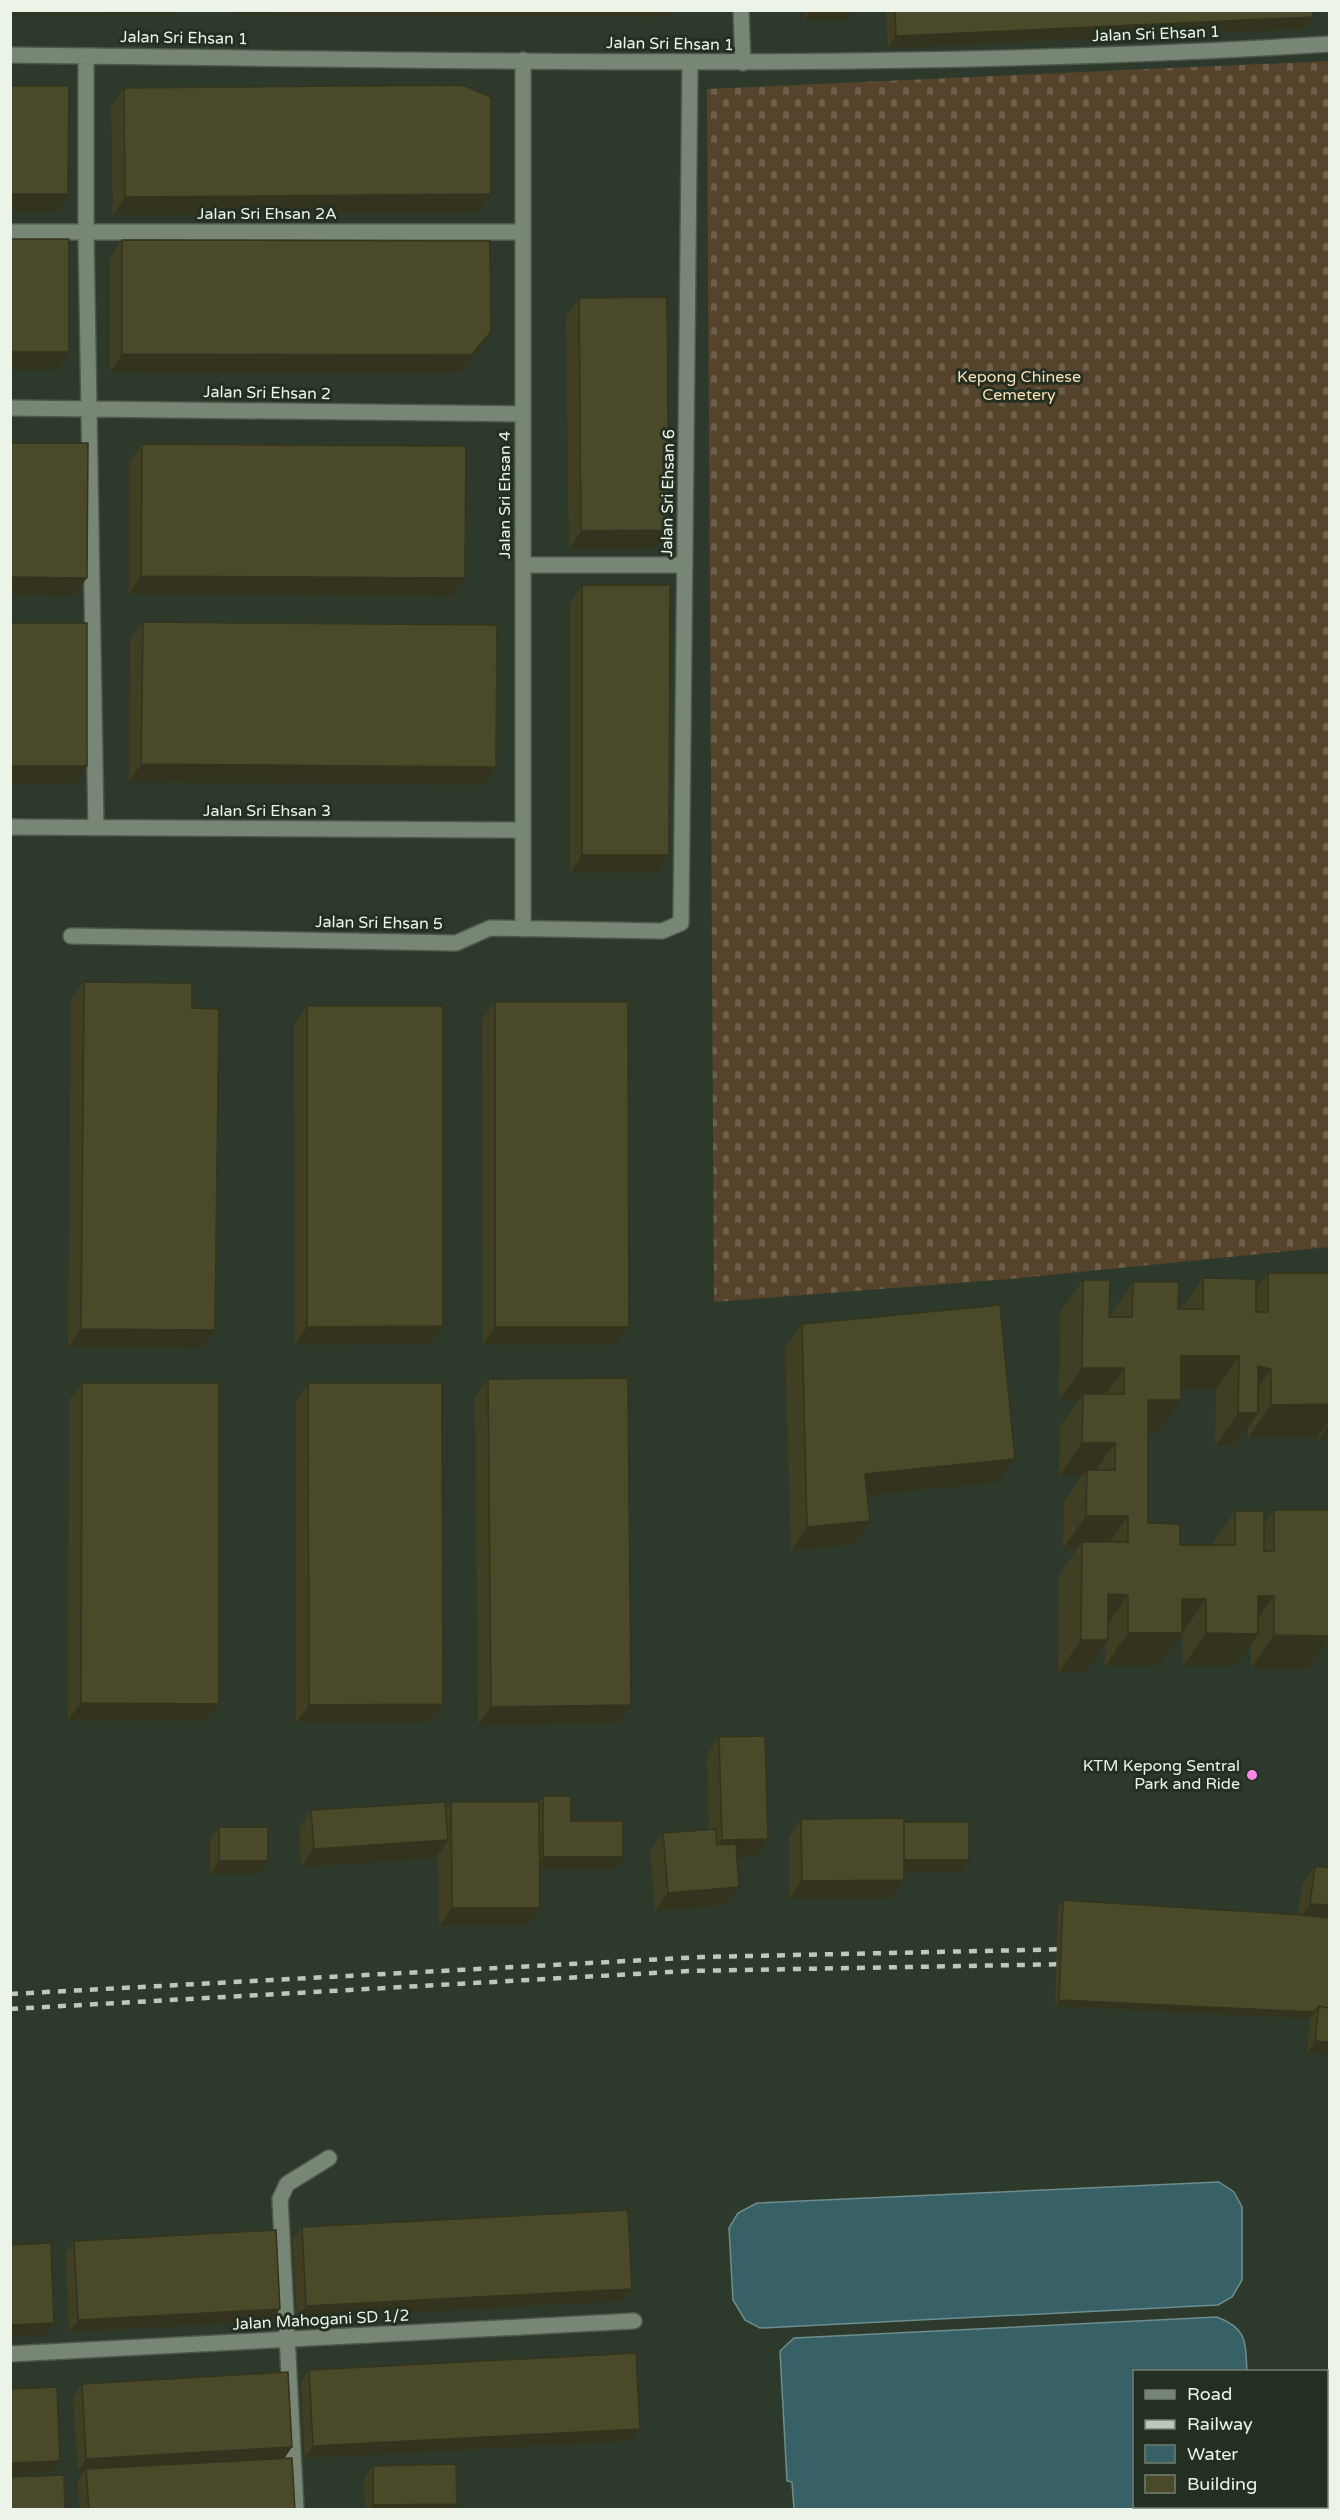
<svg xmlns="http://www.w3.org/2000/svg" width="1340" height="2520" viewBox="0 0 1340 2520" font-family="'Varela Round',sans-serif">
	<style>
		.cemetery { fill: url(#cemetery-stones) }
		.water { fill: #376167; stroke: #6d8d8e; stroke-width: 1.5 }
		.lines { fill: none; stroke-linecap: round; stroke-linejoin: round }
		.minor-casing { stroke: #4d584b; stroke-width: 18 }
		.minor { stroke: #788775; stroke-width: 15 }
		.rail { stroke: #bec7bc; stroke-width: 4.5; stroke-dasharray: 8 8; stroke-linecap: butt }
		.wall { fill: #403f24 }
		.shaded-wall { fill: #34331d }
		.building { fill: #4a492a; stroke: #34331d; stroke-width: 1.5 }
		.poi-dot { fill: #fb87e6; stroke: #233021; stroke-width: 2 }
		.labels { text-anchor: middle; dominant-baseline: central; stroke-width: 6; stroke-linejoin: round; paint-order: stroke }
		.street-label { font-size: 16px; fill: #ecf4ea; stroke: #233021 }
		.park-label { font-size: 16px; fill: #fcdeb5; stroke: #233021 }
		.poi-label { font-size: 16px; fill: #ecf4ea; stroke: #233021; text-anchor: end }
	</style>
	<defs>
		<pattern id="cemetery-stones" width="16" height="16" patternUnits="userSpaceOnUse" patternTransform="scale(1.5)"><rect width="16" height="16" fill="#55432b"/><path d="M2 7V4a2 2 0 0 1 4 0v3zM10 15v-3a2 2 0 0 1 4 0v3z" fill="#6e5f4a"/></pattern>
	</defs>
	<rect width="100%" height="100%" fill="#2d3a2b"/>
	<path class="cemetery" d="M 1329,61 L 1329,1247 L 1020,1278 L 714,1302 L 707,89 Z"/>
	<path class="water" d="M 1219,2182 L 1234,2192 L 1242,2207 L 1242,2280 L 1232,2297 L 1218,2305 L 760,2328 L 745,2320 L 733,2300 L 729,2228 L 738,2213 L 757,2203 Z
		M 1217,2317 C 1248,2329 1245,2342 1247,2371 L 1134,2372 L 1134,2506 L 1223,2507 L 1219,2509 L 794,2509 L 792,2482 L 787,2481 L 780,2351 L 794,2338 Z"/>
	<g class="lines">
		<g class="minor-casing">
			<path id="minor" d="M 741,10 L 743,63
				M 10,55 C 450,60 891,72 1330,44
				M 86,56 L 86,232 L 96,828
				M 523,60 L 523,929
				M 10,232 L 523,232
				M 10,408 L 523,414
				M 523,565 L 685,565
				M 10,827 L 523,830
				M 71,936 L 456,943 L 490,928 L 662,931 L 681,923 L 690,62
				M 10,2354 L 634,2321
				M 296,2510 L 280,2199 L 287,2184 L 329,2158"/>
		</g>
		<use href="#minor" class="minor"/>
		<path class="rail" d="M 10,1994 L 702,1957 L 1074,1949
			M 10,2009 L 688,1971 L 1074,1964"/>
	</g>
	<path class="wall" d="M 804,10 L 855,10 L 848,20 L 804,20 Z
		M 886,10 L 1312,10 L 1304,29 L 888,48 Z
		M 124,88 L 491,194 L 478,212 L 113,215 L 111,106 Z
		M 122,240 L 479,350 L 459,373 L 110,372 L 110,258 Z
		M 579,298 L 657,548 L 569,549 L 566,316 Z
		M 142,444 L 465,578 L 453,596 L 129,594 L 129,462 Z
		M 582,585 L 657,873 L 570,873 L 570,603 Z
		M 143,622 L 496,767 L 483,785 L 129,782 L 130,640 Z
		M 84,982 L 192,1008 L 203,1348 L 68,1347 L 71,1000 Z
		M 495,1002 L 629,1327 L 616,1345 L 483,1345 L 482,1020 Z
		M 307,1006 L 443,1326 L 431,1344 L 295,1345 L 294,1024 Z
		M 1268,1273 L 1329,1273 L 1329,1441 L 1318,1441 L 1318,1437 L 1248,1438 L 1248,1428 L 1235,1446 L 1215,1446 L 1216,1389 L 1181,1389 L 1158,1433 L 1148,1433 L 1148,1523 L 1180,1545 L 1212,1545 L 1235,1511 L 1264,1524 L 1274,1510 L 1308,1669 L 1251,1668 L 1251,1643 L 1235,1666 L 1183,1666 L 1182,1632 L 1159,1666 L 1105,1666 L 1105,1645 L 1085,1673 L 1058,1673 L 1059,1575 L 1077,1549 L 1063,1549 L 1064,1502 L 1082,1476 L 1059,1476 L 1060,1427 L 1078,1401 L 1059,1400 L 1060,1313 L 1083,1280 L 1110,1317 L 1110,1315 L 1133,1282 L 1178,1309 L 1181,1309 L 1203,1278 L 1256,1290 Z
		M 802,1324 L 1015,1459 L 999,1482 L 868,1495 L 854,1544 L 791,1551 L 785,1347 Z
		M 488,1379 L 619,1723 L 478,1725 L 475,1397 Z
		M 82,1383 L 206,1721 L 68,1721 L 69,1400 Z
		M 308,1383 L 430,1722 L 296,1723 L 296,1401 Z
		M 719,1737 L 768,1839 L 755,1857 L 737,1857 L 739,1887 L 726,1905 L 655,1911 L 650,1851 L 663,1833 L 709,1830 L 707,1755 Z
		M 543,1796 L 571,1821 L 623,1857 L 615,1869 L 539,1869 L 527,1926 L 439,1926 L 438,1854 L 436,1858 L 301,1867 L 299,1828 L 311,1810 L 446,1809 L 451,1802 L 539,1802 Z
		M 801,1819 L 904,1822 L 969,1860 L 961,1872 L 904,1872 L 904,1880 L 892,1898 L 789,1899 L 789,1837 Z
		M 219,1827 L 259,1874 L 210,1874 L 210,1840 Z
		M 1315,1866 L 1329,1868 L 1329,2055 L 1307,2053 L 1310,2019 L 1055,2006 L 1058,1906 L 1063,1900 L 1298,1915 L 1302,1884 Z
		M 302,2227 L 632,2289 L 623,2301 L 297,2318 L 293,2239 Z
		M 74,2241 L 271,2321 L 69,2332 L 66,2253 Z
		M 309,2370 L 640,2429 L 631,2441 L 305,2458 L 301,2382 Z
		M 82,2384 L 284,2458 L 295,2510 L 79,2510 L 78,2481 L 85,2471 L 78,2471 L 73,2397 Z
		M 373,2466 L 453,2510 L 365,2510 L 364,2478 Z"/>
	<path class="shaded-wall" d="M 10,10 L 178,10 L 175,15 L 10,14 Z
		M 234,10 L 672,10 L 667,17 L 231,15 Z
		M 811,10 L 855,10 L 848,20 L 804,20 Z
		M 1313,17 L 1304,29 L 888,48 L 896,36 Z
		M 10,194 L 68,194 L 56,212 L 10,212 Z
		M 491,194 L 478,212 L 113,215 L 125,197 Z
		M 491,332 L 479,350 L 459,373 L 110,372 L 122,354 Z
		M 10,352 L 69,352 L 57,370 L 10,370 Z
		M 669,530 L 657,548 L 569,549 L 581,531 Z
		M 141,576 L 465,578 L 453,596 L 129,594 Z
		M 10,577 L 87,578 L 74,596 L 10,595 Z
		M 141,764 L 496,767 L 483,785 L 129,782 Z
		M 10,766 L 87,766 L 75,784 L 10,784 Z
		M 582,855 L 669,855 L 657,873 L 570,873 Z
		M 443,1326 L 431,1344 L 295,1345 L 307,1327 Z
		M 495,1327 L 629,1327 L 616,1345 L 483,1345 Z
		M 81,1329 L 215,1330 L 203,1348 L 68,1347 Z
		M 1181,1356 L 1239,1356 L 1216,1389 L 1158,1389 Z
		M 1258,1366 L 1271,1369 L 1248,1402 Z
		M 1082,1368 L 1124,1368 L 1101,1401 L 1083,1394 L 1078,1401 L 1059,1400 Z
		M 1148,1400 L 1181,1400 L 1158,1433 L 1125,1433 Z
		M 1329,1404 L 1329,1420 L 1318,1437 L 1248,1438 L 1271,1405 Z
		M 1238,1413 L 1258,1413 L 1235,1446 L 1215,1446 Z
		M 1329,1424 L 1329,1441 L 1318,1441 Z
		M 1082,1443 L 1115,1443 L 1092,1476 L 1087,1470 L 1082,1476 L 1059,1476 Z
		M 1015,1459 L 999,1482 L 849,1497 L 865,1474 Z
		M 1086,1516 L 1128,1516 L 1105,1549 L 1082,1542 L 1077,1549 L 1063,1549 Z
		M 870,1521 L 854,1544 L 791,1551 L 807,1527 Z
		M 1108,1594 L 1128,1595 L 1105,1628 Z
		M 1258,1596 L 1274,1596 L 1251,1629 Z
		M 1182,1599 L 1206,1599 L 1183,1632 L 1159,1632 Z
		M 1128,1633 L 1182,1633 L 1159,1666 L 1105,1666 Z
		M 1206,1633 L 1258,1634 L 1235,1666 L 1183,1666 Z
		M 1274,1635 L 1329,1636 L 1329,1638 L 1308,1669 L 1251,1668 Z
		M 1081,1640 L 1108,1640 L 1085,1673 L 1058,1673 Z
		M 81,1703 L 219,1704 L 206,1721 L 68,1721 Z
		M 443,1704 L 430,1722 L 296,1723 L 309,1705 Z
		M 631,1705 L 619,1723 L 478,1725 L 491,1707 Z
		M 768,1839 L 755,1857 L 709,1858 L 722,1840 Z
		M 448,1840 L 436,1858 L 301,1867 L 314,1849 Z
		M 543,1857 L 623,1857 L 615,1869 L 534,1869 Z
		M 904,1860 L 969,1860 L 961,1872 L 895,1872 Z
		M 219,1861 L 268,1861 L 259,1874 L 210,1874 Z
		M 904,1880 L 892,1898 L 789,1899 L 802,1881 Z
		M 739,1887 L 726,1905 L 655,1911 L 668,1893 Z
		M 1310,1904 L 1329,1905 L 1329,1925 L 1298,1921 Z
		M 452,1908 L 540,1908 L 527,1926 L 439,1926 Z
		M 1059,2000 L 1314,2012 L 1310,2019 L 1055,2006 Z
		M 1315,2041 L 1329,2042 L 1329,2055 L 1307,2053 Z
		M 632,2289 L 623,2301 L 297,2318 L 306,2306 Z
		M 280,2309 L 271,2321 L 69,2332 L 78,2320 Z
		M 54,2323 L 45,2336 L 10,2337 L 10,2325 Z
		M 640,2429 L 631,2441 L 305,2458 L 313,2446 Z
		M 292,2447 L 284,2459 L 86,2469 L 85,2471 L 78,2471 L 86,2459 Z
		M 60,2461 L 52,2473 L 10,2475 L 10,2463 Z
		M 457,2504 L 453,2510 L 370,2510 L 373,2505 Z"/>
	<path class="building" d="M 895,10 L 1312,10 L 1313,17 L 896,36 Z
		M 463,85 L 491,97 L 491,194 L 125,197 L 124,88 Z
		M 10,86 L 69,86 L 68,194 L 10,194 Z
		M 10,239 L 69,239 L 69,352 L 10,352 Z
		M 122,240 L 490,241 L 491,332 L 471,355 L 122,354 Z
		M 667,297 L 669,530 L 581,531 L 579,298 Z
		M 10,443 L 88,443 L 87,578 L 10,577 Z
		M 142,444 L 466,446 L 465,578 L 141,576 Z
		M 582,585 L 670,585 L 669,855 L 582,855 Z
		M 143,622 L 497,625 L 496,767 L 141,764 Z
		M 10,623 L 87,623 L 87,766 L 10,766 Z
		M 84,982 L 192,983 L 192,1008 L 219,1009 L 215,1330 L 81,1329 Z
		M 495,1002 L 628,1002 L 629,1327 L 495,1327 Z
		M 307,1006 L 443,1006 L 443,1326 L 307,1327 Z
		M 1268,1273 L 1329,1273 L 1329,1404 L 1271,1405 L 1271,1369 L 1258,1366 L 1258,1413 L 1238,1413 L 1239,1356 L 1181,1356 L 1181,1400 L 1148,1400 L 1148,1523 L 1180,1524 L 1180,1545 L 1235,1545 L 1235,1511 L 1264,1511 L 1264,1551 L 1274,1551 L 1274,1510 L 1329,1510 L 1329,1636 L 1274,1635 L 1274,1596 L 1258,1596 L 1258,1634 L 1206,1633 L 1206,1599 L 1182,1599 L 1182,1633 L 1128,1633 L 1128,1595 L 1108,1594 L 1108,1640 L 1081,1640 L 1082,1542 L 1128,1542 L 1128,1516 L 1086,1516 L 1087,1470 L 1115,1470 L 1115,1443 L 1082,1443 L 1083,1394 L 1124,1394 L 1124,1368 L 1082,1368 L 1083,1280 L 1110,1280 L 1109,1317 L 1132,1317 L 1133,1282 L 1179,1282 L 1178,1309 L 1203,1309 L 1203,1278 L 1256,1279 L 1256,1312 L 1268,1312 Z
		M 1000,1305 L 1015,1459 L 865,1474 L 870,1521 L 807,1527 L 802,1324 Z
		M 628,1378 L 631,1705 L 491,1707 L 488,1379 Z
		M 82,1383 L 219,1383 L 219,1704 L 81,1703 Z
		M 308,1383 L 442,1383 L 443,1704 L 309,1705 Z
		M 765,1736 L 768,1839 L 722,1840 L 719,1737 Z
		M 543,1796 L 571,1796 L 571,1821 L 623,1821 L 623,1857 L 543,1857 Z
		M 445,1802 L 448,1840 L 314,1849 L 311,1810 Z
		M 451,1802 L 539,1802 L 540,1908 L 452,1908 Z
		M 904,1818 L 904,1880 L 802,1881 L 801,1819 Z
		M 904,1822 L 969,1822 L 969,1860 L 904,1860 Z
		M 219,1827 L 268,1827 L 268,1861 L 219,1861 Z
		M 716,1829 L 717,1845 L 736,1844 L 739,1887 L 668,1893 L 663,1833 Z
		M 1315,1866 L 1329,1868 L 1329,1905 L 1310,1904 Z
		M 1063,1900 L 1302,1915 L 1329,1918 L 1329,2008 L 1319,2006 L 1314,2012 L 1059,2000 Z
		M 1319,2006 L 1329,2008 L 1329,2042 L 1315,2041 Z
		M 628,2210 L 632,2289 L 306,2306 L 302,2227 Z
		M 276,2230 L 280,2309 L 78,2320 L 74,2241 Z
		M 51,2243 L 54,2323 L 10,2325 L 10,2245 Z
		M 636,2353 L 640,2429 L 313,2446 L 309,2370 Z
		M 288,2372 L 292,2447 L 86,2459 L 82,2384 Z
		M 57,2387 L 60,2461 L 10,2463 L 10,2389 Z
		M 292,2458 L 295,2510 L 89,2510 L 86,2469 Z
		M 456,2464 L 457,2504 L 373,2505 L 373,2466 Z
		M 64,2475 L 65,2510 L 10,2510 L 10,2477 Z"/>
	<circle class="poi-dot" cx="1252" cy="1775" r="6"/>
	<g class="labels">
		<g class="street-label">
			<text transform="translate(1156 34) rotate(-2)">Jalan Sri Ehsan 1</text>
			<text transform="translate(184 38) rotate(1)">Jalan Sri Ehsan 1</text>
			<text transform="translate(670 44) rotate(1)">Jalan Sri Ehsan 1</text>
			<text x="267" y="214">Jalan Sri Ehsan 2A</text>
			<text transform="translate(267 393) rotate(1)">Jalan Sri Ehsan 2</text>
			<text transform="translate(668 493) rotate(-89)">Jalan Sri Ehsan 6</text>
			<text transform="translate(505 495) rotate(-90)">Jalan Sri Ehsan 4</text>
			<text x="267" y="811">Jalan Sri Ehsan 3</text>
			<text transform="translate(379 923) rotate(1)">Jalan Sri Ehsan 5</text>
			<text transform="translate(321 2320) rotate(-3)">Jalan Mahogani SD 1/2</text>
		</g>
		<g class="park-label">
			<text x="1019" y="377">Kepong Chinese<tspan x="1019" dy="18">Cemetery</tspan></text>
		</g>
		<g class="poi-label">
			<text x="1240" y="1766">KTM Kepong Sentral<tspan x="1240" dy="18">Park and Ride</tspan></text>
		</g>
	</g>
	<rect width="1340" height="2520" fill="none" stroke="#ecf4ea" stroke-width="24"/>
	<rect x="1133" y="2370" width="195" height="138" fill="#233021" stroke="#737e71" stroke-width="1.5"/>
	<rect x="1145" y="2390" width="30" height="9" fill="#788775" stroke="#737e71" stroke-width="1.5"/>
	<text x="1187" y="2400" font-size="18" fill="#ecf4ea">Road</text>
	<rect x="1145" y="2420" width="30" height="9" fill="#bec7bc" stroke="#737e71" stroke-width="1.5"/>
	<text x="1187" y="2430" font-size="18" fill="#ecf4ea">Railway</text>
	<rect x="1145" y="2445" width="30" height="18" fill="#376167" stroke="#737e71" stroke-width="1.5"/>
	<text x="1187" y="2460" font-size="18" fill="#ecf4ea">Water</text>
	<rect x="1145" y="2475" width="30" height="18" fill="#4a492a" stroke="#737e71" stroke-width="1.5"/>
	<text x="1187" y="2490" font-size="18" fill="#ecf4ea">Building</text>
</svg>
